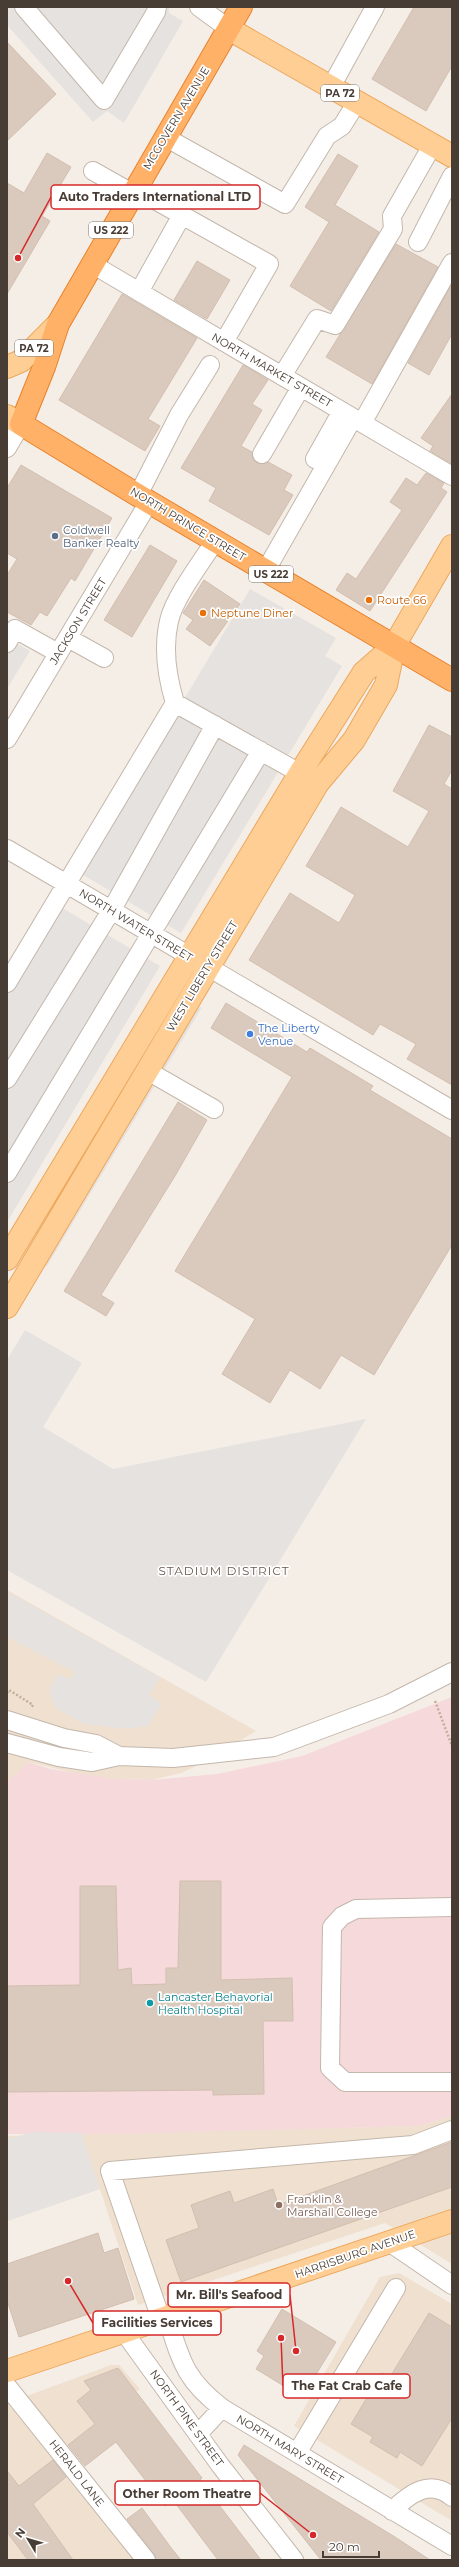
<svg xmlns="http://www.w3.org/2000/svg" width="459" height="2567" viewBox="0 0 459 2567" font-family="Montserrat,sans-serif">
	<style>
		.education { fill: #efe0d0 }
		.medical { fill: #f6d9db }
		.parking { fill: #e5e2df }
		.building { fill: #dacabe; stroke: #d2beae }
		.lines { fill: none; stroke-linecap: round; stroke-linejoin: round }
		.minor-casing { stroke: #c4b7ab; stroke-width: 20 }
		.major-casing { stroke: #eca85d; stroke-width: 24 }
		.highway-casing { stroke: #e9822c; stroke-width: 24 }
		.path { stroke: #c4ad99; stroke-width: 2.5; stroke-dasharray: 2 2; stroke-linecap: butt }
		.minor { stroke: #fff; stroke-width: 18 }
		.major { stroke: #ffce95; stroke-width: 22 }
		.highway { stroke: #ffb267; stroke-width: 22 }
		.service-dot { fill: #5c6f8a; stroke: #fff; stroke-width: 1.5 }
		.food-dot { fill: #e8710a; stroke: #fff; stroke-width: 1.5 }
		.shop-dot { fill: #3f7fe0; stroke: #fff; stroke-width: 1.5 }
		.culture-dot { fill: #0f9aa8; stroke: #fff; stroke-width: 1.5 }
		.education-dot { fill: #8d6e63; stroke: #fff; stroke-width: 1.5 }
		.labels { text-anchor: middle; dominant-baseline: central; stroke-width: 3.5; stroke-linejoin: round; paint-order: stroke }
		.shield { fill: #fff; stroke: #7f7772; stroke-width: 1 }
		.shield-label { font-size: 10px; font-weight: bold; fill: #483d35 }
		.street-label { font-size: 11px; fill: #483d35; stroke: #fff }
		.service-label { font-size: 11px; fill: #4e5e75; stroke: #fff; text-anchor: start }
		.food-label { font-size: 11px; fill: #c56008; stroke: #fff; text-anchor: start }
		.shop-label { font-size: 11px; fill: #366cbe; stroke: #fff; text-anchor: start }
		.culture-label { font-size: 11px; fill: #0d838f; stroke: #fff; text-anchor: start }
		.education-label { font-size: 11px; fill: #785e54; stroke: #fff; text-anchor: start }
		.neighbourhood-label { font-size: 12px; letter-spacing: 1px; fill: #6c594c; stroke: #fff }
		.leader { fill: none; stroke: #d62828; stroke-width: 1.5 }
		.callout-dot { fill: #d62828; stroke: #fff; stroke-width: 1.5 }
		.callout { fill: #fff; stroke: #d62828; stroke-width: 1.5 }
		.callout-label { font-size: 12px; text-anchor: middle; font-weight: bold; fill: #483d35 }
	</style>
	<rect width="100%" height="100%" fill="#f5eee7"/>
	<path class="education" d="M 7,1590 L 256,1731 L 205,1762 L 181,1773 L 152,1780 L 116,1779 L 81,1775 L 30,1762 L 7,1782 Z
		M 452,2116 L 452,2264 L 385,2223 L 138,2305 L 100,2189 L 7,2221 L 7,2136 L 419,2126 Z
		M 399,2273 L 452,2304 L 452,2521 L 294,2426 L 380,2277 Z
		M 7,2365 L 13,2401 L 111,2365 L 119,2365 L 140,2389 L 55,2455 L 139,2560 L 7,2560 Z"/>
	<path class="medical" d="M 452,1697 L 452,2116 L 419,2126 L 115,2134 L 7,2134 L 7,1782 L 29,1762 L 50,1769 L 116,1779 L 152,1780 L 217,1774 L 302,1756 Z"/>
	<path class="parking" d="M 7,7 L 169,7 L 169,13 L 183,21 L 124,123 L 107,111 L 93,122 L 7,25 Z
		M 250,589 L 336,638 L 325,656 L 342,666 L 181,933 L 80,873 Z
		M 7,638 L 30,651 L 7,689 Z
		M 59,906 L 160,966 L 7,1222 L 7,994 Z
		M 202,1007 L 47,1266 L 31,1268 L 184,1011 Z
		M 25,1330 L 82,1363 L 43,1427 L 113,1469 L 366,1419 L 206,1682 L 7,1570 L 7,1360 Z
		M 7,1592 L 160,1677 L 149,1695 L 162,1704 L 148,1726 L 128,1729 L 84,1724 L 56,1708 L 49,1691 L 58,1674 L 70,1679 L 75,1672 L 7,1637 Z
		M 34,2132 L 81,2133 L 100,2189 L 7,2221 L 7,2139 Z"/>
	<path class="building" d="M 414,7 L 452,7 L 452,66 L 426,111 L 372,79 Z
		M 7,42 L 56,94 L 7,141 Z
		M 47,153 L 71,167 L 42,216 L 50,221 L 7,294 L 7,183 L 24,193 Z
		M 338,154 L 358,166 L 335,205 L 379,232 L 331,311 L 290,286 L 329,222 L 305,207 Z
		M 396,244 L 438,267 L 372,384 L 326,357 Z
		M 197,261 L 230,280 L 207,319 L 174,300 Z
		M 452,284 L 452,334 L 429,375 L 408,363 Z
		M 122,294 L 197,338 L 148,419 L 160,426 L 145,451 L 59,400 Z
		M 243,365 L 268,380 L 252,404 L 262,410 L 241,446 L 252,452 L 253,459 L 257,463 L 262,464 L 268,462 L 292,475 L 284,490 L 293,495 L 269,535 L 209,501 L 216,488 L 181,468 Z
		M 452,394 L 452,464 L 430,451 L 433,446 L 421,438 Z
		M 21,465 L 112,518 L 75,581 L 71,578 L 47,616 L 40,612 L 31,625 L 7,612 L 7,575 L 17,559 L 7,553 L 7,488 Z
		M 426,473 L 444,483 L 441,488 L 447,492 L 370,611 L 336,590 L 347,573 L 356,579 L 402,510 L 390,502 L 406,478 L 417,485 Z
		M 150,545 L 177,561 L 132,637 L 104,620 Z
		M 204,580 L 240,604 L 210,646 L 186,629 L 193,620 L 183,613 Z
		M 429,725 L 452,737 L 452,770 L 444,784 L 452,789 L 452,1085 L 407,1059 L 416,1044 L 380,1024 L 373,1035 L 249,960 L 290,893 L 339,923 L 355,895 L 306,866 L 341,807 L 408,847 L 429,811 L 393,791 Z
		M 226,1003 L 307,1052 L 310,1048 L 373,1086 L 370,1090 L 452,1139 L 452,1245 L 374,1375 L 341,1355 L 320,1389 L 290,1370 L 270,1403 L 222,1374 L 255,1319 L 175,1271 L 292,1077 L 211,1028 Z
		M 178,1102 L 207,1120 L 175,1176 L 101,1295 L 114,1303 L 106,1316 L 64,1291 Z
		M 180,1881 L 221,1881 L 221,1980 L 292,1978 L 293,2021 L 263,2021 L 264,2094 L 213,2095 L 213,2090 L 7,2092 L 7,1986 L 80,1985 L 80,1886 L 116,1886 L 118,1970 L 131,1968 L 132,1985 L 166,1984 L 166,1968 L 178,1968 Z
		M 452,2142 L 452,2187 L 181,2282 L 166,2240 L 199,2228 L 191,2205 L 230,2191 L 234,2203 L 273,2189 L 278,2205 Z
		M 98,2233 L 104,2253 L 118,2248 L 134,2299 L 19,2337 L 7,2300 L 7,2264 Z
		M 282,2309 L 336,2342 L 302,2397 L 256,2369 L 264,2356 L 257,2351 Z
		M 429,2313 L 452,2327 L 452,2418 L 422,2466 L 400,2452 L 397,2458 L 370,2442 L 373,2437 L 351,2424 L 382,2373 L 390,2377 Z
		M 118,2368 L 202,2478 L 200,2480 L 261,2560 L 218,2560 L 173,2500 L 165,2506 L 116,2442 L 85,2466 L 68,2445 L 95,2424 L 77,2401 L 91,2390 L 84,2381 Z
		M 244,2445 L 395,2537 L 430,2560 L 321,2560 L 238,2455 Z
		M 53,2460 L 66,2477 L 33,2504 L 73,2560 L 28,2560 L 7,2532 L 7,2471 L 19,2486 Z
		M 142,2508 L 172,2549 L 181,2560 L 158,2560 L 127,2519 Z"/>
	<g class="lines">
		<g class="minor-casing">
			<path id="minor" d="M 24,7 L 104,100 L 156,12 L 157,7
				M 199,7 L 229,29
				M 331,87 L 375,7
				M 165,137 L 285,204 L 327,136 L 342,126 L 357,102
				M 93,171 L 132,193 L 155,200 L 269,264 L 224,342
				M 418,242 L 452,176
				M 92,264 L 452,476
				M 139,292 L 182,215
				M 282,376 L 317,319 L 335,325 L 393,229 L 392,216 L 433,144
				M 362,423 L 452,263
				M 7,448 L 21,424
				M 262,454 L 301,387
				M 315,459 L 342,411
				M 138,495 L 179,415 L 210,365
				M 266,570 L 353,418
				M 68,638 L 104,658
				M 7,643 L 15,629 L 58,653
				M 175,703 L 312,780
				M 7,739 L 149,502
				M 7,849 L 452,1110
				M 7,983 L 175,703 C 167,677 163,647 169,621 C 174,598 202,561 215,541
				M 146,1070 L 214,1109
				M 7,1079 L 111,911 L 215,725
				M 7,1173 L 261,751
				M 7,1720 L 64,1738 L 96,1744 L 119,1756
				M 7,1743 L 59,1757 L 92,1762 L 119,1756 L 173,1758 L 274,1747 L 389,1704 L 452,1672
				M 452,1907 L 356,1909 L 342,1916 L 332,1927 L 330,2068 L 345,2082 L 452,2082
				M 389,2242 L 452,2285
				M 167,2317 C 181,2360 184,2379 222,2408 L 452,2546
				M 161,2319 L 110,2171 L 413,2145 L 452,2130
				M 124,2332 L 220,2465 L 294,2560
				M 7,2386 L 146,2560
				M 198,2434 L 222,2408
				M 297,2453 L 396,2288
				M 392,2511 C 409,2494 430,2478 452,2497"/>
		</g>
		<g class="major-casing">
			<path id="major" d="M 229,29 L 452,156
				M 7,367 L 21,361 L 58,324
				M 7,416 L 21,424
				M 7,1259 L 300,773 L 364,672 L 394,646 L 452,546
				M 7,1307 L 318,783 L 354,740 L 386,685 L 394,646
				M 7,2371 L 452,2221"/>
		</g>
		<g class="highway-casing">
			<path id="highway" d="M 241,7 L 58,324 L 44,367 L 21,424 L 149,502 L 452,680"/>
		</g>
		<path class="path" d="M 7,1693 L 9,1690 L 33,1705 L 31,1708
			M 435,1701 L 452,1746"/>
		<use href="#minor" class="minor"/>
		<use href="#major" class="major"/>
		<use href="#highway" class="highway"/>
	</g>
	<circle class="service-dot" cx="55" cy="536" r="4"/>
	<g class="food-dot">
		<circle cx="369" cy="600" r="4"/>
		<circle cx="203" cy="613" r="4"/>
	</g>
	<circle class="shop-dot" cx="250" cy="1034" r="4"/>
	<circle class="culture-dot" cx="150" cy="2003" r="4"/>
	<circle class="education-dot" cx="279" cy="2205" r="4"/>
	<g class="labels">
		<g class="shield">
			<rect x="321" y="85" width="38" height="16" rx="3"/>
			<rect x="89" y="222" width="44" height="16" rx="3"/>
			<rect x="15" y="340" width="38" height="16" rx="3"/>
			<rect x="249" y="566" width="44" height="16" rx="3"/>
		</g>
		<g class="shield-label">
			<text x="340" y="93">PA 72</text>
			<text x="111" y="230">US 222</text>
			<text x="34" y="348">PA 72</text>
			<text x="271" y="574">US 222</text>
		</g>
		<g class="street-label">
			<text transform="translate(176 118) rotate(-59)">MCGOVERN AVENUE</text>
			<text transform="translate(272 370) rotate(30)">NORTH MARKET STREET</text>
			<text transform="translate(188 524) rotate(31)">NORTH PRINCE STREET</text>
			<text transform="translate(78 621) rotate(-59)">JACKSON STREET</text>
			<text transform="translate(136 925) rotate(31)">NORTH WATER STREET</text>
			<text transform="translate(202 976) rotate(-59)">WEST LIBERTY STREET</text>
			<text transform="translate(355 2254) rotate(-19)">HARRISBURG AVENUE</text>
			<text transform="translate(187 2418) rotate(54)">NORTH PINE STREET</text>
			<text transform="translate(290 2449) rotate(31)">NORTH MARY STREET</text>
			<text transform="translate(77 2473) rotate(52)">HERALD LANE</text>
		</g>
		<g class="service-label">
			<text x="63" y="530">Coldwell<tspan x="63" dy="13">Banker Realty</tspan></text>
		</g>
		<g class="food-label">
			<text x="377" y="600">Route 66</text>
			<text x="211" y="613">Neptune Diner</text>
		</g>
		<g class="shop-label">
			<text x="258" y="1028">The Liberty<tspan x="258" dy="13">Venue</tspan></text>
		</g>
		<g class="culture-label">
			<text x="158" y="1997">Lancaster Behavorial<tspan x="158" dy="13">Health Hospital</tspan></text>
		</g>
		<g class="education-label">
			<text x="287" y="2199">Franklin &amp;<tspan x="287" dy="13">Marshall College</tspan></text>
		</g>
		<g class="neighbourhood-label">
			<text x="224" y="1570">STADIUM DISTRICT</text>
		</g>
	</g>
	<path class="leader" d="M18 258L51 197M296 2351L290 2295M68 2281L93 2323M281 2338L283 2386M313 2535L260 2493"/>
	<g class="callout-dot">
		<circle cx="18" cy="258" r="4"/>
		<circle cx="296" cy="2351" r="4"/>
		<circle cx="68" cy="2281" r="4"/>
		<circle cx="281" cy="2338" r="4"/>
		<circle cx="313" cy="2535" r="4"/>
	</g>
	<g class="callout">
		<rect x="51" y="185" width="209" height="24" rx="4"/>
		<rect x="168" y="2283" width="122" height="24" rx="4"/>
		<rect x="93" y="2311" width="128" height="24" rx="4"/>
		<rect x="283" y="2374" width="127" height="24" rx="4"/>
		<rect x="115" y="2481" width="145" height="24" rx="4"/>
	</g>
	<g class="callout-label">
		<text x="155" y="201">Auto Traders International LTD</text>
		<text x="229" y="2299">Mr. Bill's Seafood</text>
		<text x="157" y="2327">Facilities Services</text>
		<text x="347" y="2390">The Fat Crab Cafe</text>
		<text x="187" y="2498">Other Room Theatre</text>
	</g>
	<rect width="459" height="2567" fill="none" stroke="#483d35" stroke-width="16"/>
	<g transform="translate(28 2539) rotate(308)" stroke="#ffffff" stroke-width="3" paint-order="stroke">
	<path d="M0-3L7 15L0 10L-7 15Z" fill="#483d35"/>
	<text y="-6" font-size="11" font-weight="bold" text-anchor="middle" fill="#483d35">N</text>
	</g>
	<path d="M323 2551v6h56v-6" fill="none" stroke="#483d35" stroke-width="2"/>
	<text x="329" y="2551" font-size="12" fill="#483d35" stroke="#ffffff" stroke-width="3" paint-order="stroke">20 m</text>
</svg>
